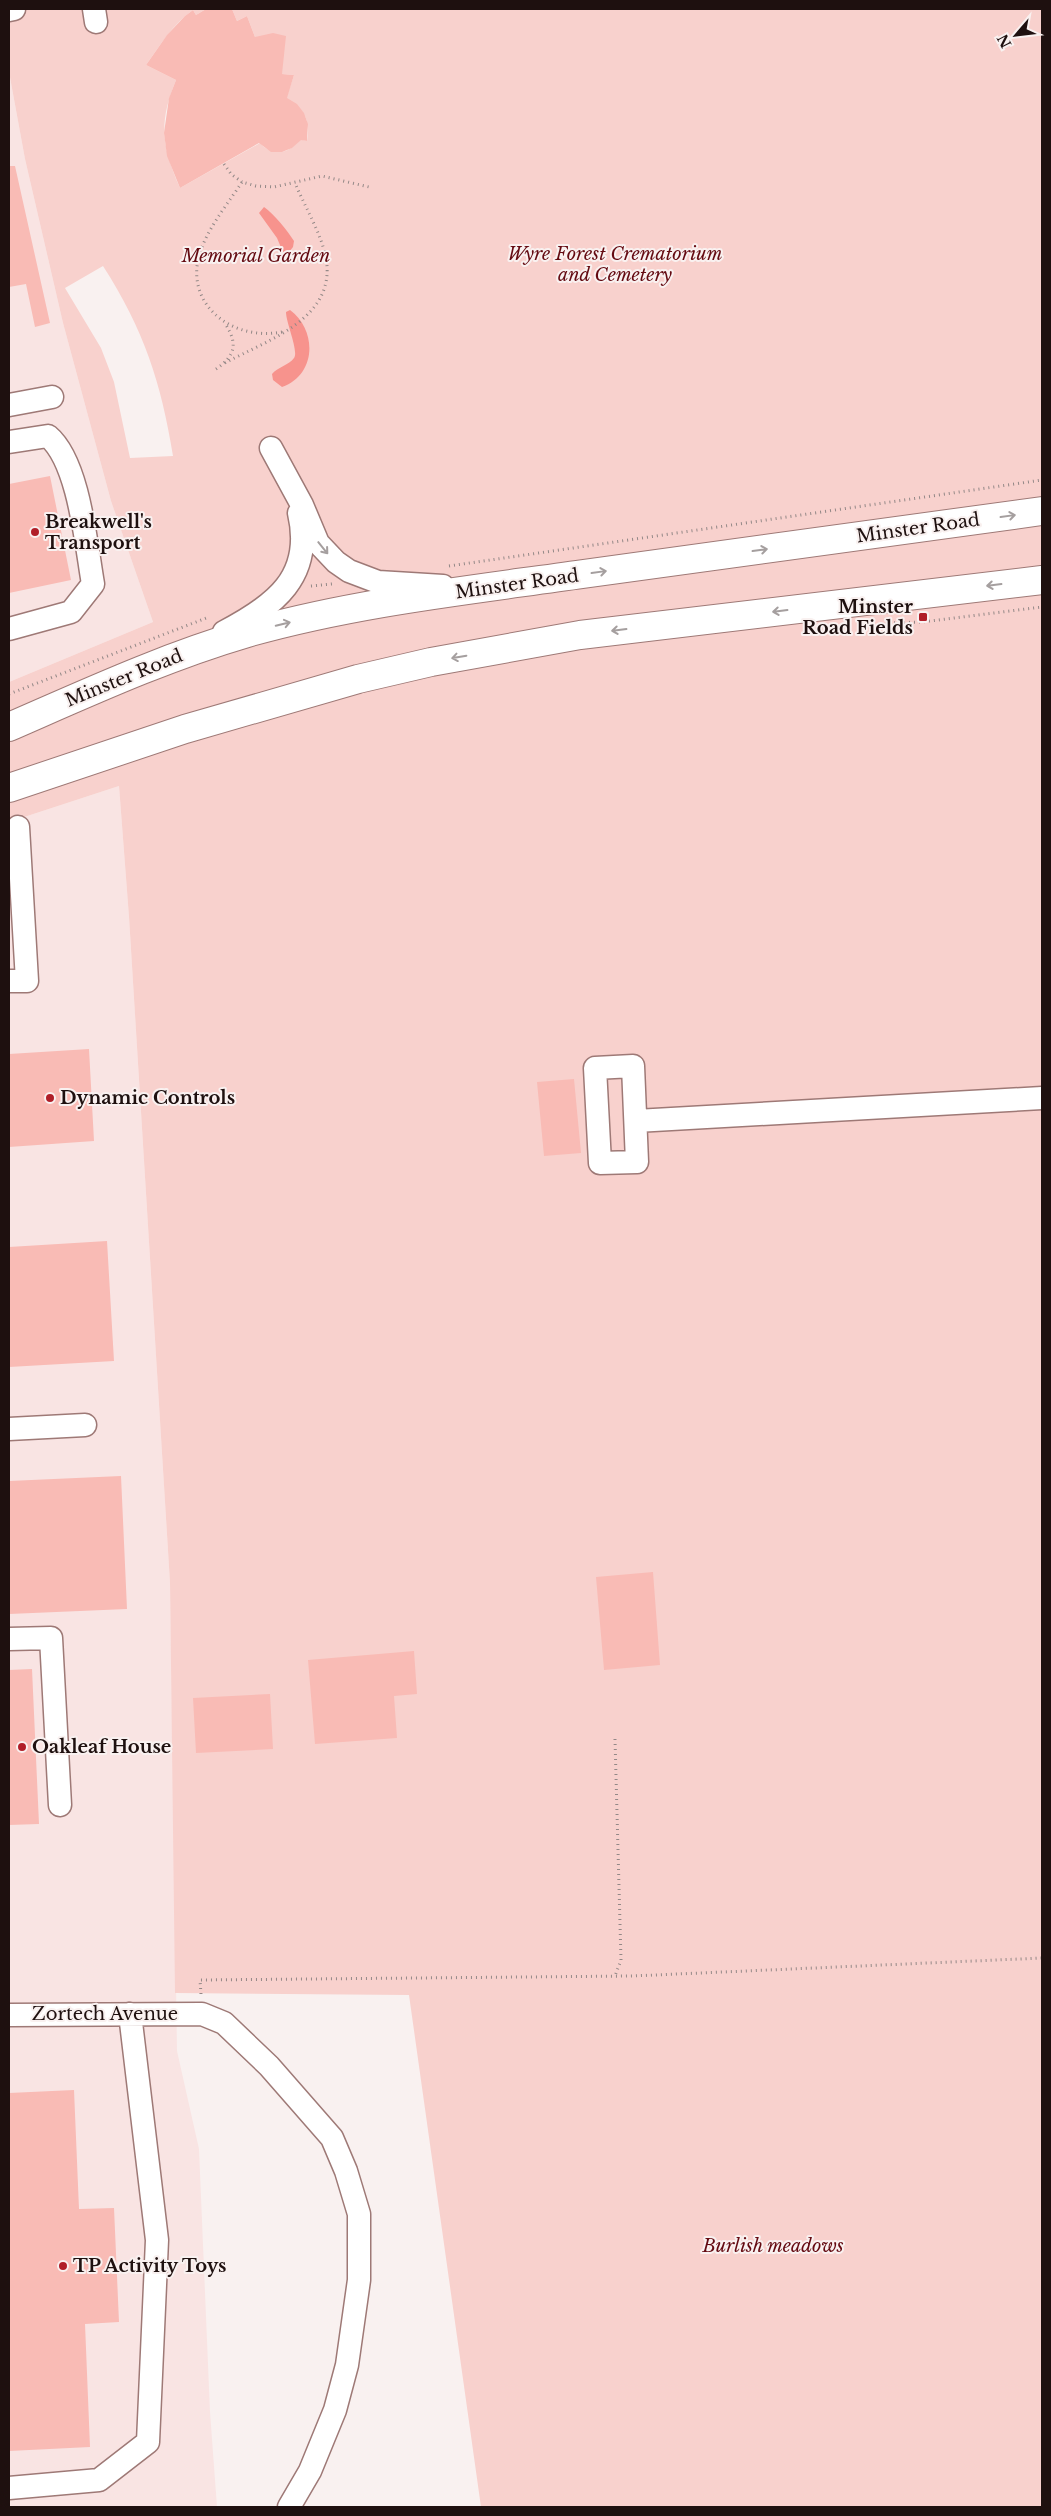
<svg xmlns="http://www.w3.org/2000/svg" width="1051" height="2516" viewBox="0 0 1051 2516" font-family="'Libre Baskerville',serif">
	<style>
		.built { fill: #f9e4e3 }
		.green { fill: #f8d1cd; fill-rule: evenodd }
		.water { fill: #f7938d }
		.building { fill: #f9bbb5 }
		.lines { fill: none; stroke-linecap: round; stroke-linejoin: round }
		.minor-casing { stroke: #9e7976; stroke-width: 25 }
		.major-casing { stroke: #9e7976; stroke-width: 30 }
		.path { stroke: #938887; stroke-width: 3; stroke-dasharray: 1 4; stroke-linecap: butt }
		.minor { stroke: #fff; stroke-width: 22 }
		.major { stroke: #fff; stroke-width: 28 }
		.oneway { stroke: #a59f9f }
		.poi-dot { fill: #b01e28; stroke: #f9f1f0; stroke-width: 2 }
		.labels { text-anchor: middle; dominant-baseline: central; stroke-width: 4; stroke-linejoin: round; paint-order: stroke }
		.park-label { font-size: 18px; font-style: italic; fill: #640a11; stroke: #f9f1f0 }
		.poi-label { font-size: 18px; font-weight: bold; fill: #1e100f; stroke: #f9f1f0; text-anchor: start }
		.street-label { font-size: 18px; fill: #1e100f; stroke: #f9f1f0 }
	</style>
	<rect width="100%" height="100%" fill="#f9f1f0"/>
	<path class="built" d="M 9,72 L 25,159 L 63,323 L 111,501 L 153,622 L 9,682 Z
		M 119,786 L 129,917 L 170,1583 L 177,2051 L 199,2149 L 210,2412 L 217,2507 L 9,2507 L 9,822 Z"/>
	<path class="green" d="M 9,9 L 206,9 L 196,15 L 193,10 C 173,24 160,45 146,65 L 176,80 C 158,124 162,146 180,188 L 260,143 C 271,156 290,155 299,139 L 307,141 C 311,121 304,107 286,99 L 294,75 L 282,74 L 255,37 L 247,16 L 237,21 L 232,9 L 1042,9 L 1042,2507 L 481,2507 L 409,1995 L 175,1993 L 170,1583 L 129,917 L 119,786 L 9,822 L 9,788 L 18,784 L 9,771 L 9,682 L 153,622 L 111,501 L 63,323 L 25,159 L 9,72 ZM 103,266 C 144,330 161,382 173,456 L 130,458 L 114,382 L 101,348 L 65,288 Z"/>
	<path class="water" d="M 264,207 C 274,214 287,230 294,241 L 293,247 L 285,257 L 277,238 L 259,213 Z
		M 290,310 C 318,331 316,375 282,387 L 273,380 L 272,374 C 278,367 289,365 294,358 C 299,351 286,323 286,312 Z"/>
	<path class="building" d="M 206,9 L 232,9 L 237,21 L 247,16 L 255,37 L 273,33 L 286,36 L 282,74 L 294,75 L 287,98 L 297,104 L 304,113 L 308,124 L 307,141 L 301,140 L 292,148 L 282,152 L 271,152 L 259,143 L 180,188 L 167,156 L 164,133 L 169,98 L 176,80 L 146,65 L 167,35 L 185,16 L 193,10 L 196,15 Z
		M 9,166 L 15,166 L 50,323 L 35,327 L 26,284 L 9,287 Z
		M 50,476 L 71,580 L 9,593 L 9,484 Z
		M 89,1049 L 94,1141 L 9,1147 L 9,1054 Z
		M 574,1079 L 581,1153 L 544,1156 L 537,1082 Z
		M 107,1241 L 114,1361 L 9,1367 L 9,1247 Z
		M 121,1476 L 127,1609 L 9,1614 L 9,1481 Z
		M 653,1572 L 660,1665 L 604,1670 L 596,1577 Z
		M 414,1651 L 417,1694 L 394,1696 L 397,1738 L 315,1744 L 308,1660 Z
		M 32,1669 L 39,1824 L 9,1825 L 9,1670 Z
		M 270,1694 L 273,1749 L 196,1753 L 193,1698 Z
		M 74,2090 L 79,2209 L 114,2208 L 119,2322 L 85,2324 L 90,2447 L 9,2451 L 9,2093 Z"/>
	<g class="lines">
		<g class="minor-casing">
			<path id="minor" d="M 94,9 L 96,22
				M 9,10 L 14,9
				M 9,405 L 52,397
				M 9,442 L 48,436 C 79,462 86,544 93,584 L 71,612 L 9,629
				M 271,448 L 302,505 L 318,543 L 336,562 L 349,571 L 378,582 L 443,586
				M 224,632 C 274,606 314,577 299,513
				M 9,981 L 27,981 L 18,827
				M 633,1066 L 637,1162 L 600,1163 L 595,1068 Z
				M 636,1121 L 1042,1098
				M 9,1429 L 85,1425
				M 9,1639 L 51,1638 L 60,1805
				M 9,2015 L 202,2014 L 224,2023 L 269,2066 L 332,2138 L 346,2171 L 359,2214 L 359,2280 L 347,2365 L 335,2410 L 310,2471 L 289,2507
				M 9,2488 L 99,2480 L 148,2442 L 157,2240 L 130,2014"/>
		</g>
		<g class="major-casing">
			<path id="major" d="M 9,727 C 87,693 165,657 247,633 C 356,602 471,590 583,574 C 736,553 889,532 1042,511
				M 9,788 L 185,729 L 358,679 L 431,662 L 580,635 L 1042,580"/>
		</g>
		<path class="path" d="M 224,164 L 231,174 L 242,182
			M 282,332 C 230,342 180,301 202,247 C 211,224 229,202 242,182 L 256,186 L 274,187 L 322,176 L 369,187
			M 225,363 C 267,340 337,319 326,258 C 321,233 305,207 295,183
			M 216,369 C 235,356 238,344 226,325
			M 449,566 L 1042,480
			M 311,586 L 332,584
			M 889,623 L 922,622 L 1042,607
			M 9,694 L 209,617
			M 615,1739 L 621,1960 L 615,1976
			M 201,1994 L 200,1980 L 632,1976 L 1042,1958"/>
		<use href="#minor" class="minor"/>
		<use href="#major" class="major"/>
	</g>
	<defs><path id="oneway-shaft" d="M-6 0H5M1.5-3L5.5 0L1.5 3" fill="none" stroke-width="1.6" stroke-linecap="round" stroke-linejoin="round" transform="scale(1.25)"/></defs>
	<g class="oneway">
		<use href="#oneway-shaft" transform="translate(1008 516) rotate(-8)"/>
		<use href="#oneway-shaft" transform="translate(323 548) rotate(51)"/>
		<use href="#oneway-shaft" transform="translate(760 550) rotate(-8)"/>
		<use href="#oneway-shaft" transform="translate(599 572) rotate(-8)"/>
		<use href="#oneway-shaft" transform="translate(994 585) rotate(173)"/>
		<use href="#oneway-shaft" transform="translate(780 611) rotate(173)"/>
		<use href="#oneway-shaft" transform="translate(283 624) rotate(-14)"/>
		<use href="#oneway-shaft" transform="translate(619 630) rotate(173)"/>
		<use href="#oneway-shaft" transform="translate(459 657) rotate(170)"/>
	</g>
	<g class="poi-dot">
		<circle cx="35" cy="532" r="5"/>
		<rect x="918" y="612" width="10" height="10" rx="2.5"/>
		<circle cx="50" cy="1098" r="5"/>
		<circle cx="22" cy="1747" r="5"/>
		<circle cx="63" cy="2266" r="5"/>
	</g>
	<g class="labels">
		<g class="park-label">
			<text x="615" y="254">Wyre Forest Crematorium<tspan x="615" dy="21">and Cemetery</tspan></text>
			<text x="256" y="256">Memorial Garden</text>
			<text x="773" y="2246">Burlish meadows</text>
		</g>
		<g class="poi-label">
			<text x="45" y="522">Breakwell's<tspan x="45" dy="21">Transport</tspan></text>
			<text x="913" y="607" text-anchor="end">Minster<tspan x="913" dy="21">Road Fields</tspan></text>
			<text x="60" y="1098">Dynamic Controls</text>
			<text x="32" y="1747">Oakleaf House</text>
			<text x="73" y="2266">TP Activity Toys</text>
		</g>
		<g class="street-label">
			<text transform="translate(918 528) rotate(-8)">Minster Road</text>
			<text transform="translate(517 584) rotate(-8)">Minster Road</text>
			<text transform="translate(124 678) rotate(-22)">Minster Road</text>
			<text x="105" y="2014">Zortech Avenue</text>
		</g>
	</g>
	<rect width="1051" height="2516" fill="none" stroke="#1e100f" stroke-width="20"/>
	<g transform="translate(1016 35) rotate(242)" stroke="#f9f1f0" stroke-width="4" paint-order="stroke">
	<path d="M0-4L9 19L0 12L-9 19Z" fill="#1e100f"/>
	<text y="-8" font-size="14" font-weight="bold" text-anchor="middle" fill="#1e100f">N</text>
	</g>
</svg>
